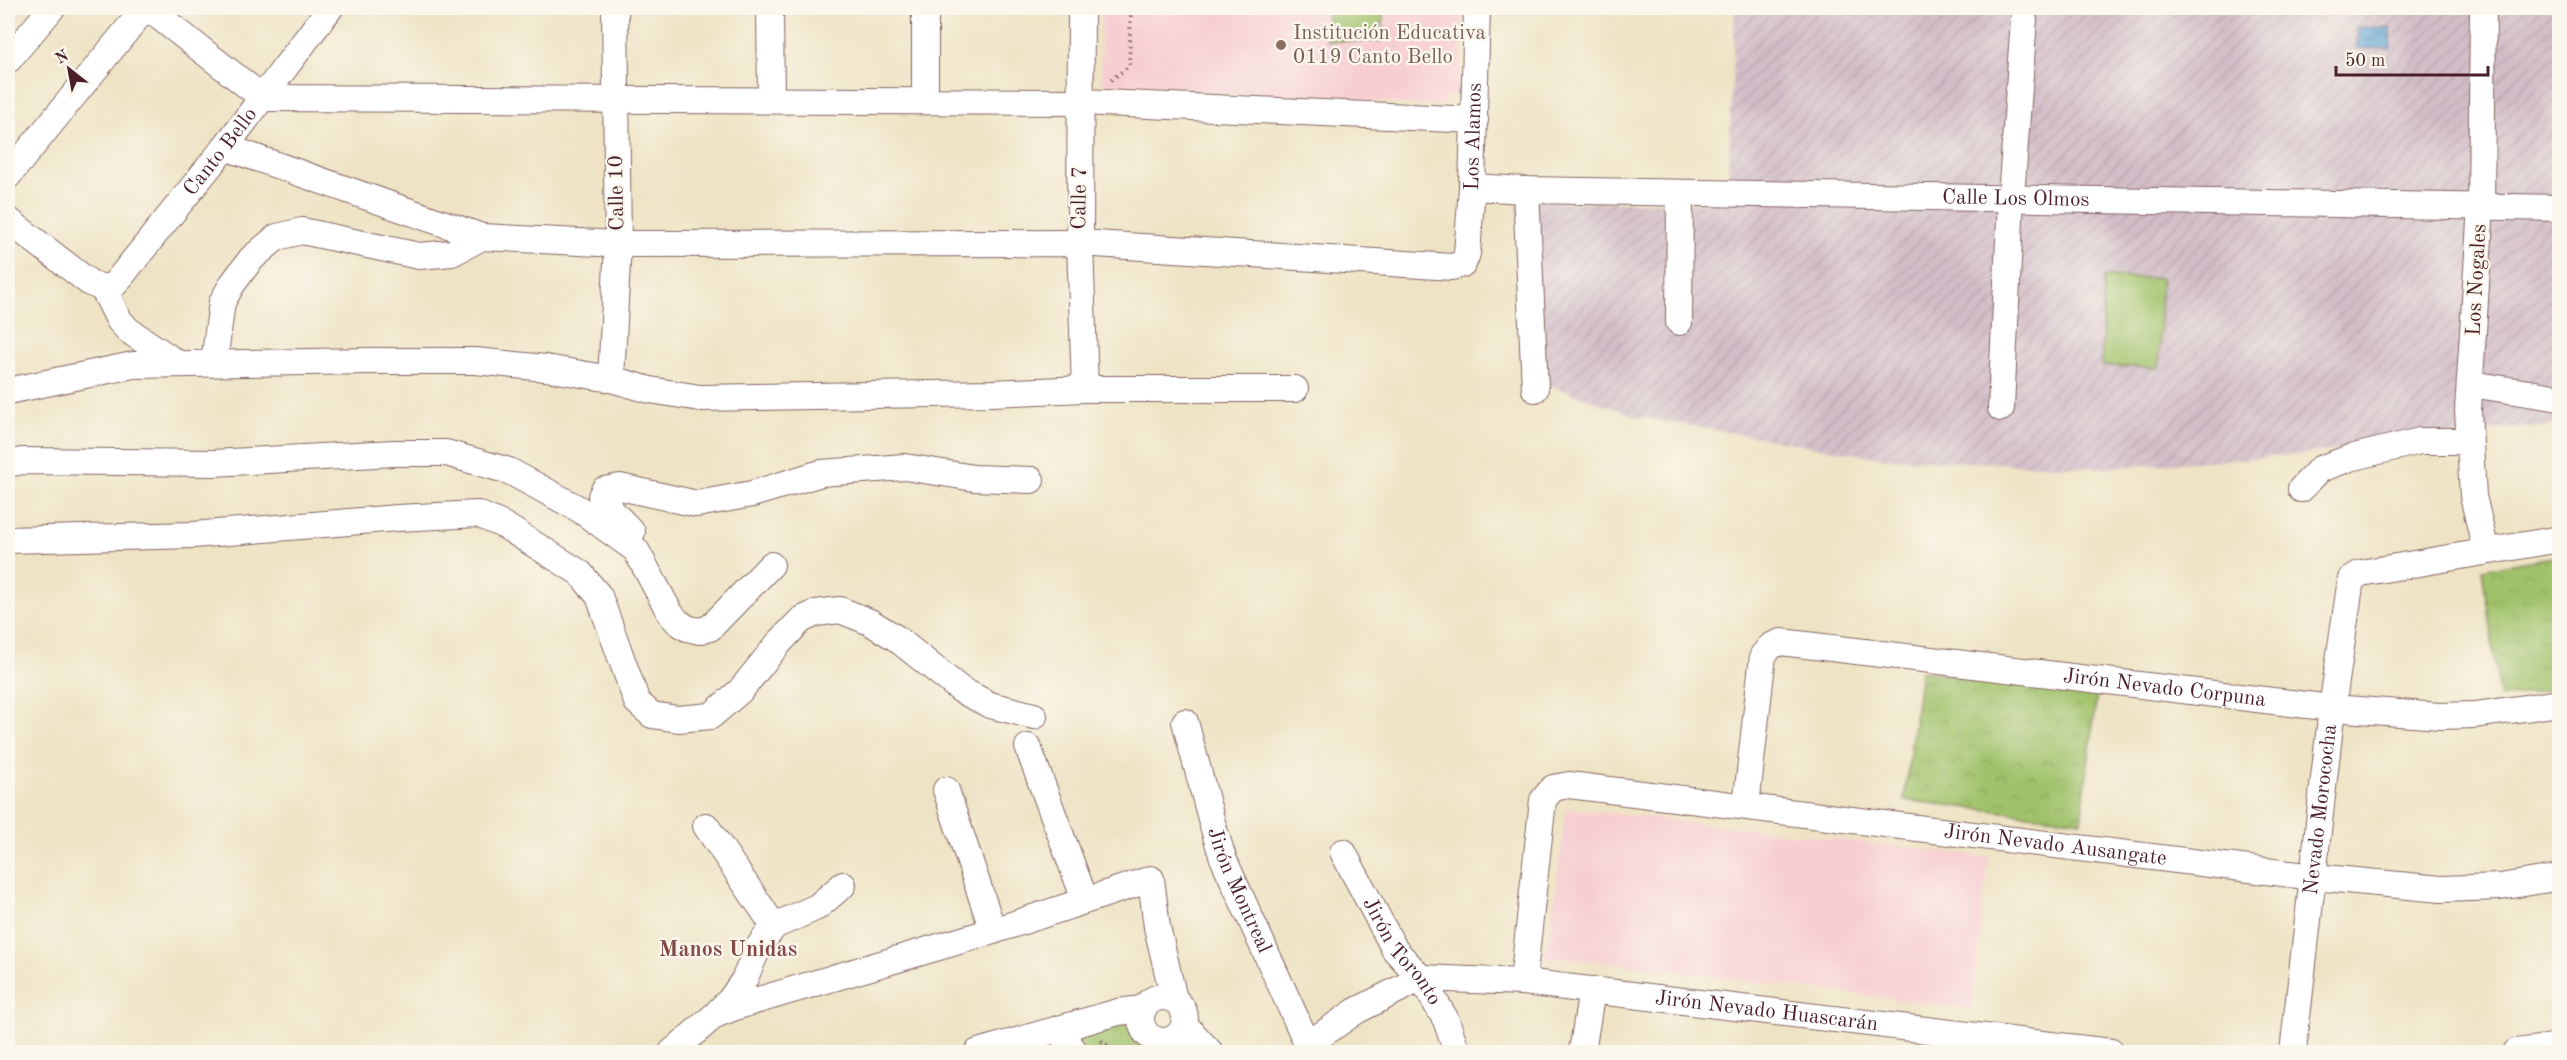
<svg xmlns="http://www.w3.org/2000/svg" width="2567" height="1060" viewBox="0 0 2567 1060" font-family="'Old Standard TT',serif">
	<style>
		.built { fill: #f7cfd3 }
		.industrial { fill: url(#industrial-furrows) }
		.green { fill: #a0c26b; stroke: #75704b; stroke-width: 1.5 }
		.park { fill: url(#park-crowns); stroke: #75704b; stroke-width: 1.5 }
		.water { fill: url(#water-waves); stroke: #54607e; stroke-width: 1.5 }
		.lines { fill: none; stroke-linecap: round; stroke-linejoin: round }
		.minor-casing { stroke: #836461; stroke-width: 28 }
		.path { stroke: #836461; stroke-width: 4; stroke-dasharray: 1.5 4.5; stroke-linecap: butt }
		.minor { stroke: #fff; stroke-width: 26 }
		.education-dot { fill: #8d6e63; stroke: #fbf7ec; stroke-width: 2 }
		.labels { text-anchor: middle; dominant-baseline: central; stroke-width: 4.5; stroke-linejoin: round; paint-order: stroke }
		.education-label { font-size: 21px; fill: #785e54; stroke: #fbf7ec; text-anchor: start }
		.street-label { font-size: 21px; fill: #4a1f2b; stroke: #fbf7ec }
		.neighbourhood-label { font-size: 22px; font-weight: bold; fill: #824947; stroke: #fbf7ec }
	</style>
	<defs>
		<pattern id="industrial-furrows" width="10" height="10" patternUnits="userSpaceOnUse" patternTransform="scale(1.5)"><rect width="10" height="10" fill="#d2bdc7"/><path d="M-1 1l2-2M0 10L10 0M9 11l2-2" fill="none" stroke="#b6a2ab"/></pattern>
		<pattern id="park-crowns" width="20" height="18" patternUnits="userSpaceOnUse" patternTransform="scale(1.5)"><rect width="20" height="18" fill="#a0c26b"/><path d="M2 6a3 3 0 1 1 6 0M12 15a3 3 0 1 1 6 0" fill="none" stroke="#8ba65d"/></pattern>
		<pattern id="water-waves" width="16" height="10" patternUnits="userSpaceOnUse" patternTransform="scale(1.5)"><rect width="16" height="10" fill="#5da2d2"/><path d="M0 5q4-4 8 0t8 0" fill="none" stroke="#4f83ab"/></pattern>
	</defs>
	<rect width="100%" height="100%" fill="#fbf7ec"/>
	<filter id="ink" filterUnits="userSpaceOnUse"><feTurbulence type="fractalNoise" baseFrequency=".0167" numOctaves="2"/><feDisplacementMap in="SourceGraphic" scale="12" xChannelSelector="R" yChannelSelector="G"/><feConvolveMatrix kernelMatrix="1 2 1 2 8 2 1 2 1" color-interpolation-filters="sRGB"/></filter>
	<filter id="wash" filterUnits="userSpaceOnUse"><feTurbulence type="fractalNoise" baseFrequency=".008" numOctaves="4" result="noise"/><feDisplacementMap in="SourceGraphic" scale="24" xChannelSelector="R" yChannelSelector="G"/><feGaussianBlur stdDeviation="1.35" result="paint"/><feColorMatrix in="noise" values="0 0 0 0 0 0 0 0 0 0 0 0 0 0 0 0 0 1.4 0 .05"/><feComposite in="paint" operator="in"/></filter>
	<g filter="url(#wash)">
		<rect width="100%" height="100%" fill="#eee3c4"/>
		<path class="built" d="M 1100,8 L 1462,8 L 1460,92 L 1444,99 L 1443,106 L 1109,86 L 1102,82 Z
			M 1566,808 L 1989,857 L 1971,1009 L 1561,957 L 1540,959 L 1550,939 Z"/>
		<path class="industrial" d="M 1735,8 L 2559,8 L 2559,426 L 2501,429 L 2286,456 L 2101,468 L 1882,458 L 1638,417 L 1521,375 L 1517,201 L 1727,203 Z"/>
		<path class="green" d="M 1327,8 L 1383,8 L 1383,41 L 1327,41 Z
			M 2104,277 L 2161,278 L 2159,368 L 2102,366 Z"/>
		<path class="park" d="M 2559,556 L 2559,688 L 2500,698 L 2482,569 Z
			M 1921,671 L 2097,692 L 2081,821 L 1904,800 Z
			M 1129,1023 C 1155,1052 1151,1060 1190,1041 L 1200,1052 L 1084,1052 L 1071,1035 Z"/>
		<path class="water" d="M 2357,27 L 2391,28 L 2391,49 L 2357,48 Z"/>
	</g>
	<g filter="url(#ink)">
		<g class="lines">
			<g class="minor-casing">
				<g id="minor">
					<path d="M 148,8 L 263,98 L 1082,102 L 1475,120"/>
					<path d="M 770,8 L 771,100"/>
					<path d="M 925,8 L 925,100"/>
					<path d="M 1081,8 L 1080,243 L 1085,389"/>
					<path d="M 2483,8 L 2481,206 L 2468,410 L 2473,496 L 2486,551"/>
					<path d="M 8,60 L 52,8"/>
					<path id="s1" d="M 225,147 L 482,237 L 618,244 L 1080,243 L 1452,267 L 1463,264 L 1467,254 L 1472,187 L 1477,8"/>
					<path d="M 8,176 L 145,8"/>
					<path id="s2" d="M 1472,187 L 1526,190 L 2560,208"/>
					<path d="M 1526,190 L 1535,389"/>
					<path d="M 8,220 L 90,283 L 103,288 L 119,320 L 128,330 L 177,363"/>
					<path id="s3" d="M 103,288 L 114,285 L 225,147 L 330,8"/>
					<path d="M 1679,322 L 1680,193"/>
					<path d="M 214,362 L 222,302 L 233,283 L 251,259 L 277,237 L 302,231 L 419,256 L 452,253 L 482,237"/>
					<path d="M 611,379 L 618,244 L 615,8"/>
					<path d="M 2471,384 L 2560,398"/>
					<path d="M 8,391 L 133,365 L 371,361 L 475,361 L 546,368 L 611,379 L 650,390 L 700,398 L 992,393 L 1085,389 L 1295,389"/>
					<path d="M 2001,408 L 2011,198 L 2024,19"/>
					<path d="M 8,464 L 22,461 L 213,463 L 394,453 L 446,453 L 509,471 L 579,509 L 636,550 L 670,613 L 678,622 L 687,628 L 699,631 L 710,628 L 771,565"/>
					<path d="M 2301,489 L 2320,469 L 2350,458 L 2420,441 L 2469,441"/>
					<path d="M 632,532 L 603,502 L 601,496 L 604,490 L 620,487 L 697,504 L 752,494 L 821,473 L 905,467 L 974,478 L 1031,480"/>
					<path d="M 8,540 L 193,535 L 397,518 L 478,514 L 505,526 L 580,573 L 599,596 L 637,702 L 652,715 L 678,719 L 711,716 L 740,691 L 778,644 L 801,620 L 816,613 L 840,610 L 870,622 L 896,638 L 961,690 L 990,705 L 1034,716"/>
					<path id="s4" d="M 1185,722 L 1213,826 L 1223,858 L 1311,1052"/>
					<path d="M 1028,747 L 1085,900"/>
					<path d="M 946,790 L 993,931"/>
					<path id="s5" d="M 1746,806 L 1763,655 L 1771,646 L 1781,642 L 2332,708 L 2440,716 L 2475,715 L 2560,703"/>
					<path d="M 706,826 L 774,926"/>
					<path id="s6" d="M 1343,852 L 1395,950 L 1421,978 L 1446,1020 L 1457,1052"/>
					<path id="s7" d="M 1523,982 L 1543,800 L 1553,788 L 1569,785 L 2314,877 L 2441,889 L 2500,887 L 2560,877"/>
					<circle cx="1163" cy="1019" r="22"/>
					<path d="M 718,1012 L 731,999 L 744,980 L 758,948 L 774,926 L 817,907 L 843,885"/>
					<path d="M 1184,1024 L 1210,1052"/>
					<path d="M 1058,1029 L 1075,1052"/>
					<path id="s8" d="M 1307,1045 L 1356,1011 L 1421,978 L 1523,982 L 2111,1052"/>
					<path d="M 672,1052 L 715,1015 L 738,1006 L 993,931 L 1151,879 L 1157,927 L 1174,999"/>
					<path d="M 978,1052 L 1118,1012 L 1142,1009"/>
					<path d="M 1582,1052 L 1592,990"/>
					<path id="s9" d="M 2293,1052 L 2332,708 L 2351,579 L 2361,573 L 2560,539"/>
					<path d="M 2516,1052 L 2560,1046"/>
				</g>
			</g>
			<path class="path" d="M 1111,80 L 1129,66 L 1131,8
				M 1132,1033 L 1144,1048 L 1155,1052
				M 1101,1041 L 1118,1052"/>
			<use href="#minor" class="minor"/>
		</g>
	</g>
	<circle class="education-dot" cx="1281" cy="45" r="6"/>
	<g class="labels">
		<g class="education-label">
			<text x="1293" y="33">Institución Educativa<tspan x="1293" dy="24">0119 Canto Bello</tspan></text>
		</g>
		<g class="street-label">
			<text stroke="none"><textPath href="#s1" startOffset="1383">Los Alamos</textPath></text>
			<text stroke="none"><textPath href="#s3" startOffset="182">Canto Bello</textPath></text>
			<text transform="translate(617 193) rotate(-91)">Calle 10</text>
			<text transform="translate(1080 198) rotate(-89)">Calle 7</text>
			<text stroke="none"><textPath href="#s2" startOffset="544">Calle Los Olmos</textPath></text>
			<text transform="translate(2477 280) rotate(-87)">Los Nogales</text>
			<text stroke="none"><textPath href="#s5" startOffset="561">Jirón Nevado Corpuna</textPath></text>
			<text stroke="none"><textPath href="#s9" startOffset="244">Nevado Morococha</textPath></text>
			<text stroke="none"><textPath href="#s7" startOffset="705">Jirón Nevado Ausangate</textPath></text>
			<text stroke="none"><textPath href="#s4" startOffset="177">Jirón Montreal</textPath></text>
			<text stroke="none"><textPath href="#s6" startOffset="116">Jirón Toronto</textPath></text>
			<text stroke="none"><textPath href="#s8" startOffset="480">Jirón Nevado Huascarán</textPath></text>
		</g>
		<g class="neighbourhood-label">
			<text x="728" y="950">Manos Unidas</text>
		</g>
	</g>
	<rect width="2567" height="1060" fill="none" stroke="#fbf7ec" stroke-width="30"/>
	<g transform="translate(69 69) rotate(329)" stroke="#fbf7ec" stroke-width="4.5" paint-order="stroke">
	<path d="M0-4.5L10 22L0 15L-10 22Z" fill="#4a1f2b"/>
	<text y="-9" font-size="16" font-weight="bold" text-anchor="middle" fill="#4a1f2b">N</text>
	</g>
	<path d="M2336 66v9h152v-9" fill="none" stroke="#4a1f2b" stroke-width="3"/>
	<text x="2345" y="66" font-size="18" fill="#4a1f2b" stroke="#fbf7ec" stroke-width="4.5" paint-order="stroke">50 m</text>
</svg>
